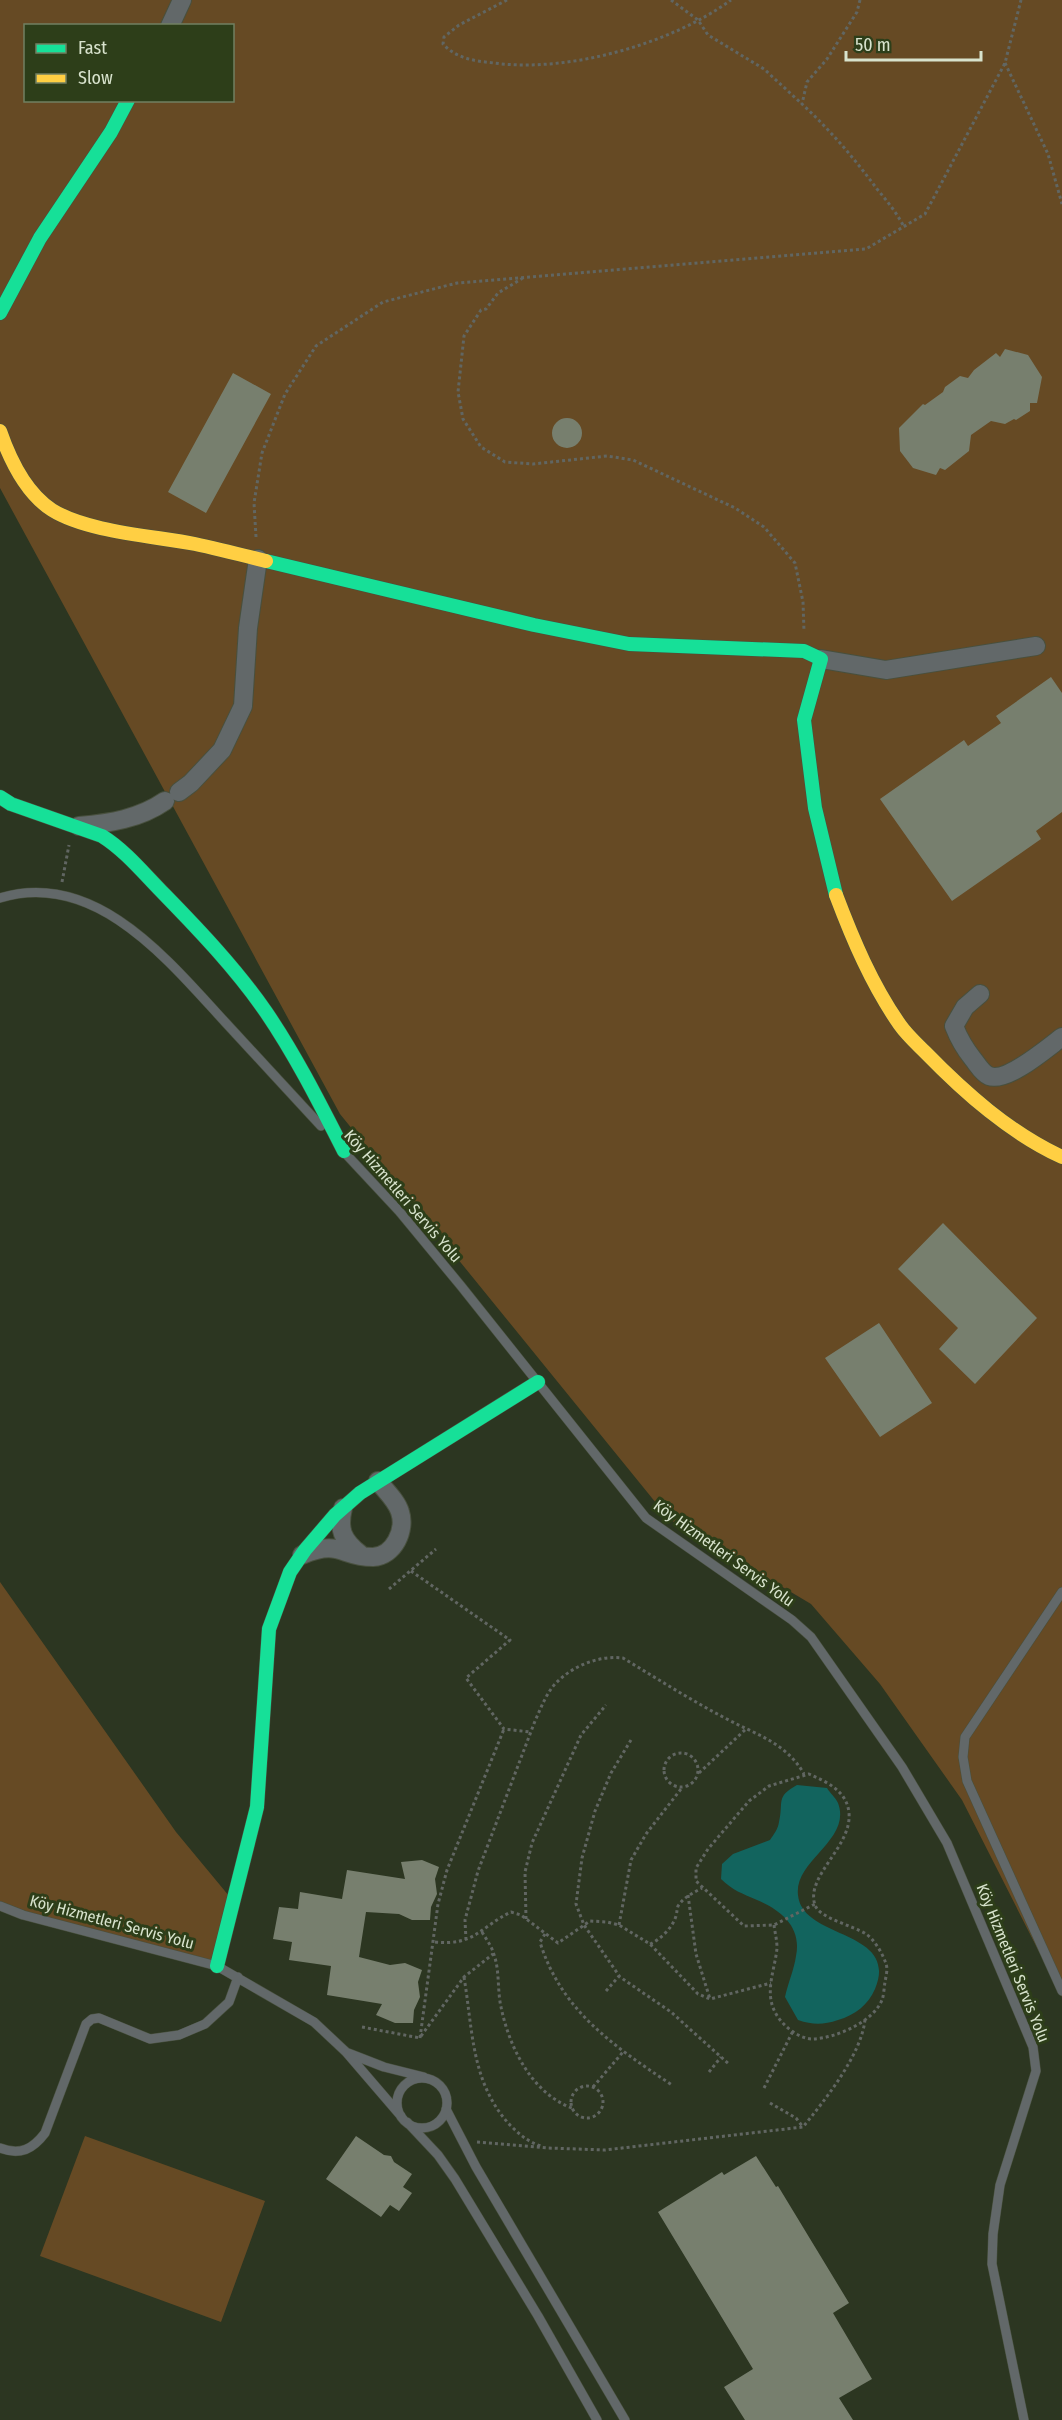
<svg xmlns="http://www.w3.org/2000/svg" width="1062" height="2420" viewBox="0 0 1062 2420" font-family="'Fira Sans Condensed',sans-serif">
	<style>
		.green { fill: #664a24; fill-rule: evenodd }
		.water { fill: #12645e }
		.building { fill: #777f6e }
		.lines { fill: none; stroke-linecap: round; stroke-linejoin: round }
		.lane-casing { stroke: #48503e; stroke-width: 10 }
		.street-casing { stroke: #48503e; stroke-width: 20 }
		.fast-casing { stroke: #48503e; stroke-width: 15 }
		.slow-casing { stroke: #48503e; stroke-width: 15 }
		.path { stroke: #616662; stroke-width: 3; stroke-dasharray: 3 3; stroke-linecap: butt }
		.lane { stroke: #626869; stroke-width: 9 }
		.street { stroke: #626869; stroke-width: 18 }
		.fast { stroke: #16e098; stroke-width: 14 }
		.slow { stroke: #ffcf43; stroke-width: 14 }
		.labels { text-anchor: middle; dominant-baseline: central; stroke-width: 6; stroke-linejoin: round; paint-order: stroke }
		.street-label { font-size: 16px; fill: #d8e3cd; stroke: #2d3e19 }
	</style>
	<rect width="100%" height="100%" fill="#2c3621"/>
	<path class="green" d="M 0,0 L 1062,0 L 1062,1997 L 962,1800 L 880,1684 L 811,1604 L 669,1519 L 340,1114 L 0,488 ZM 26,26 L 232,26 L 232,100 L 26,100 Z
		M 0,1582 L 176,1832 L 234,1902 L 217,1966 L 0,1906 Z
		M 85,2136 L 265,2201 L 221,2322 L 40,2256 Z"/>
	<path class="water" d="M 797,1785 L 827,1788 C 830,1793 836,1798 838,1803 C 852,1840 794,1860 798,1895 C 802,1940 900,1929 875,1989 C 868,2005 855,2015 838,2020 C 823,2025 813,2025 798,2020 L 785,1997 C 788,1983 794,1970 796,1956 C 802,1927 781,1910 757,1900 C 743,1894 732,1890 721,1879 L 722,1864 L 733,1854 L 770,1840 C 774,1834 778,1829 779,1822 C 784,1802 775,1797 797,1785 Z"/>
	<path class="building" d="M 1005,349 L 1028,355 L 1042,377 L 1037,403 L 1030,403 L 1030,411 L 1016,420 L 1014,419 L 1005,424 L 991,421 L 971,435 L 969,451 L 945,470 L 940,468 L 936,475 L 913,468 L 900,451 L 899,428 L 923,404 L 925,405 L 943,392 L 945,387 L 960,376 L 968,378 L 974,370 L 996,353 L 1000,357 Z
		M 233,373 L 271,394 L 206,513 L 168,492 Z
		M552 433a15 15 0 1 1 30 0a15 15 0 1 1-30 0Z
		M 1051,677 L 1062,693 L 1062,812 L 1036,831 L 1041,839 L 952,901 L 880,799 L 964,740 L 968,746 L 1001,723 L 996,716 Z
		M 943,1223 L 1037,1318 L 975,1384 L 939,1349 L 958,1328 L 898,1269 Z
		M 879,1323 L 932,1403 L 880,1437 L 825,1358 Z
		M 422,1860 L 439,1867 L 435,1879 L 437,1894 L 431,1907 L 430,1920 L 412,1920 L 399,1914 L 366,1912 L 359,1957 L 390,1965 L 405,1963 L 422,1970 L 418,1982 L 420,1997 L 414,2010 L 413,2023 L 395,2023 L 376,2015 L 382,2004 L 327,1995 L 331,1966 L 289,1960 L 292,1942 L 273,1939 L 279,1907 L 298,1909 L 300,1892 L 342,1899 L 347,1870 L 405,1879 L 401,1862 Z
		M 356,2136 L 384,2155 L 391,2156 L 394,2162 L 412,2174 L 403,2187 L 412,2193 L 399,2211 L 390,2205 L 381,2217 L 326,2179 Z
		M 756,2156 L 776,2187 L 778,2186 L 849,2303 L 833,2313 L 872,2379 L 839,2398 L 853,2420 L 745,2420 L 724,2387 L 753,2369 L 658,2212 L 722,2172 L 724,2175 Z"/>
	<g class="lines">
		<g class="lane-casing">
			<path id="lane" d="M 0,898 C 95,869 168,960 225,1022 C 257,1057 289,1091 321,1126
				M 344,1152 L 399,1211 L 461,1286 L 646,1518 L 792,1620 L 811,1637 L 902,1767 L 947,1843 L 1033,2047 L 1036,2071 L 1000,2185 L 993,2234 L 992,2264 L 1024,2420
				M 1062,1592 L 965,1737 L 963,1757 L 967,1781 L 1062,1991
				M 0,1906 L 23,1915 L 217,1966 L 314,2022 L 346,2052 L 401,2116
				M 348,2053 L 384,2067 L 424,2077
				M397 2103a25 25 0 1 1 50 0a25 25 0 1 1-50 0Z
				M 446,2109 L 476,2167 L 625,2420
				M 407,2122 L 438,2155 L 455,2179 L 538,2316 L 597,2420
				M 0,2148 C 20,2156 33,2149 45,2133 L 86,2024 L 92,2019 L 99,2018 L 150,2039 L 179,2035 L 205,2024 L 229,2002 L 238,1977"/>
		</g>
		<g class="street-casing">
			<path id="street" d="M 170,26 L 182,0
				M 821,659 L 886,670 L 1036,646
				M 179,792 L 191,783 L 222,750 L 243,706 L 248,628 L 258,559
				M 79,826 C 110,823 139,819 165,801
				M 980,994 L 965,1007 L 954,1026 C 959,1039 965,1049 973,1059 C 978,1065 982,1073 989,1076 C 1007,1083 1047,1048 1062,1037
				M 343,1508 C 338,1529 342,1540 360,1554
				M 302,1555 C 341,1539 340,1557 373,1557 C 394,1556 406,1530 400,1512 C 397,1501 385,1490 378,1481"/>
		</g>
		<g class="fast-casing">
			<path id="fast" d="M 0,313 L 40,238 L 111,132 L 128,100
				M 266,561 L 534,625 L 629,644 L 804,651 L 821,659 L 804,720 L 815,808 L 836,895
				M 0,797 L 11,804 L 102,836 C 126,851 145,875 165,895 C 201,932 237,970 266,1012 C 296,1056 320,1104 344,1151
				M 217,1966 L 257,1807 L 269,1629 L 290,1572 L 305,1550 L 335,1515 L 360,1493 L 538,1382"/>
		</g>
		<g class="slow-casing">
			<path id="slow" d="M 0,431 C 10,460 26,493 52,510 C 87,532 154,536 195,544 C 218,549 242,555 266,561
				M 836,895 C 853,940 872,985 900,1025 C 907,1035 917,1044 925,1052 C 965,1093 1010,1133 1062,1157"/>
		</g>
		<path class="path" d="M 507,0 L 459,25 L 444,37 L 443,44 C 457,59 475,61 494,63 C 568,73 671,44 731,0
			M 671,0 L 698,20 L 708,35 L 764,69 L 802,104
			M 860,0 L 857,12 L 827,59 L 807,82 L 802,104 C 830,130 854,158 877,189 C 887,201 897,213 904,227
			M 1005,63 L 1048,154 L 1062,204
			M 523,278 L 498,293 L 486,309 L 481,310 L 464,336 L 458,392 L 463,419 L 481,447 L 505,462 L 533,464 L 607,456 L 633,460 L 735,508 L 764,527 L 795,563 L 803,602 L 804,631
			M 256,537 L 254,503 L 262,453 L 285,394 L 316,346 L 383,302 L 457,283 L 866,249 L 925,214 L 1005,63 L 1021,0
			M 62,882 L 69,845
			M 411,1571 L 510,1640 L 466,1678 L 504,1729 L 530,1732
			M 389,1589 L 436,1549
			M 631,1740 L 611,1773 L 595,1811 L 582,1858 L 576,1904 L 584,1925 L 620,1977 L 671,2012 L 730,2065
			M664 1770a17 17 0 1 1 34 0a17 17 0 1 1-34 0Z
			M 699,1773 L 747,1728
			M 688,1895 L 696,1954 L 710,1999
			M 526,1919 L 525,1872 L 532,1843 L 581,1735 L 606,1705
			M 619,1925 L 631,1860 L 646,1834 L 681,1789
			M 774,1925 C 775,1933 777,1940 777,1948 C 775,1969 765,1990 774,2010 C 780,2024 798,2039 813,2039 C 836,2038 873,2022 882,2000 C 884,1995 884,1987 885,1982 C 886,1976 888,1969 886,1964 C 883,1954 874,1939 866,1934 C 854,1926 819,1918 815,1905 C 805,1876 852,1847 849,1813 C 847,1791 827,1782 809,1774 L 769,1786 L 749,1801 L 708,1849 L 696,1868 L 696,1881 L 744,1926 L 774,1925 L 815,1904
			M 482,1932 C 486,1939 491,1945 493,1952 C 500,1969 497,1989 501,2007 C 509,2046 531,2093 572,2108
			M 545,1934 L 540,1942 C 561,2011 615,2047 672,2085
			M 466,1940 L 465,1920 L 478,1871 L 535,1721 C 541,1708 546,1694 555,1684 C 572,1666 599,1655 623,1658 C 656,1678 689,1699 723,1717 C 754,1734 786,1742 804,1774
			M 435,1942 C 475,1946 480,1927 511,1912 L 521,1915 L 558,1943 L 590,1921 L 607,1922 L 619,1925 L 650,1944 L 698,1994 L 710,1999 L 771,1983
			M 650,1944 C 660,1940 673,1927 676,1916 C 677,1912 677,1909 678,1906 C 684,1897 693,1893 702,1888
			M 464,1977 C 473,2031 471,2083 510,2125 C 519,2134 528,2142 541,2146
			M 606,1991 L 619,1976
			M 362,2027 L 420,2038
			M 421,2036 L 464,1977 L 493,1954
			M 420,2038 L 438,1904 L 447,1870 L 504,1729
			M 709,2072 L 721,2057
			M571 2102a16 16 0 1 1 32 0a16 16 0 1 1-32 0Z
			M 593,2087 L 623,2052
			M 764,2088 L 793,2031
			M 770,2103 L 796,2118 L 803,2127
			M 477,2142 L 548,2148 L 605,2150 L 803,2127 C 825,2100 862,2054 865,2019"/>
		<use href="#lane" class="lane"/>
		<use href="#street" class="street"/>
		<use href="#fast" class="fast"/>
		<use href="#slow" class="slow"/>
	</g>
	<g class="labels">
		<g class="street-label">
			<text transform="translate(403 1196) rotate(49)">Köy Hizmetleri Servis Yolu</text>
			<text transform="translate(724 1553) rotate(36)">Köy Hizmetleri Servis Yolu</text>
			<text transform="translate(112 1922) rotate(15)">Köy Hizmetleri Servis Yolu</text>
			<text transform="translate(1013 1963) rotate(68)">Köy Hizmetleri Servis Yolu</text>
		</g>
	</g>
	<rect x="24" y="24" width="210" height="78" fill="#2d3e19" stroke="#718061" stroke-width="1.5"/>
	<rect x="36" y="44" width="30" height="9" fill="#16e098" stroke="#718061" stroke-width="1.5"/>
	<text x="78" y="54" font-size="18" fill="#d8e3cd">Fast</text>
	<rect x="36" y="74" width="30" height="9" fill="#ffcf43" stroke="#718061" stroke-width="1.5"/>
	<text x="78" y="84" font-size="18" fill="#d8e3cd">Slow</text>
	<path d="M846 51v9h135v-9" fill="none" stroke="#d8e3cd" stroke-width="3"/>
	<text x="855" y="51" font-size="18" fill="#d8e3cd" stroke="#2d3e19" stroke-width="4.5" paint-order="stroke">50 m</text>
</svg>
